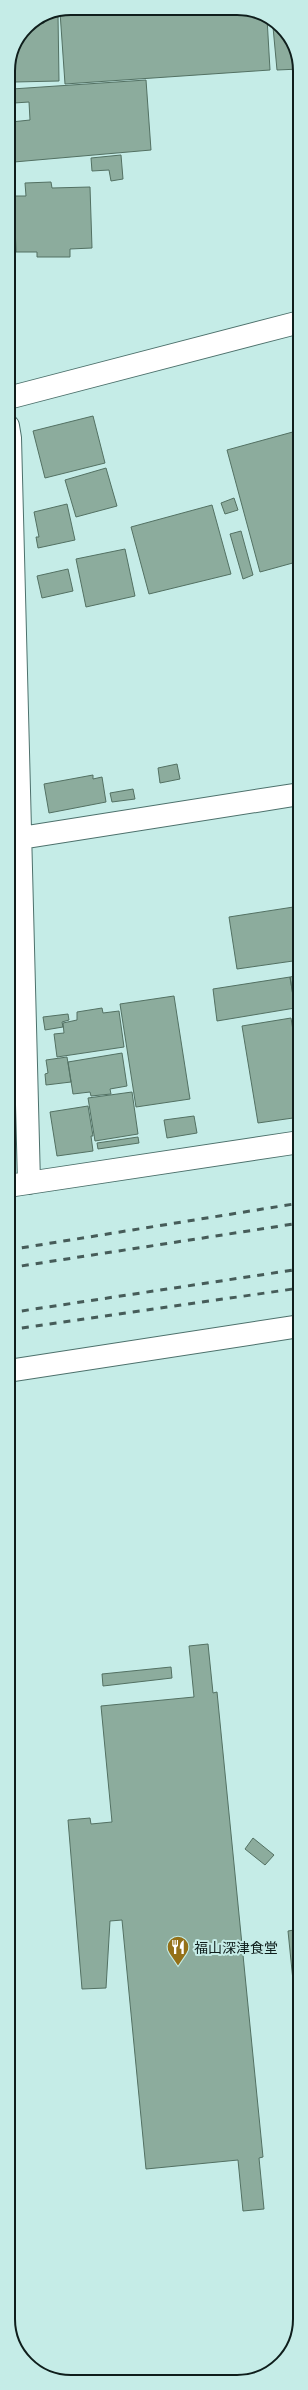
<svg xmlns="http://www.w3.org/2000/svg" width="308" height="2390" viewBox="0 0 308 2390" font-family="Barlow,'Noto Sans JP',sans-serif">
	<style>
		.building { fill: #8cac9d; stroke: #537163 }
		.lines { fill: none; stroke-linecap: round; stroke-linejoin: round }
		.minor-casing { stroke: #4d716c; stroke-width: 24 }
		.tertiary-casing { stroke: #4d716c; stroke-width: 24 }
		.minor { stroke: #fff; stroke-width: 22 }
		.tertiary { stroke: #fff; stroke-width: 22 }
		.rail { stroke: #465c59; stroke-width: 3; stroke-dasharray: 7 7; stroke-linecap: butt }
		.labels { text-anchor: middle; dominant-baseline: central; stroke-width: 4; stroke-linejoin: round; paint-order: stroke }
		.poi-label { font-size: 14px; fill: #0f1e1c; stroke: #c5ece7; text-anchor: start }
		.rim { fill: none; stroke: #0f1e1c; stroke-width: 2 }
	</style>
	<rect width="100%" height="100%" fill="#c5ece7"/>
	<path class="building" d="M 108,8 L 253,10 L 267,18 L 270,70 L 65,84 L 60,12 Z
		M 55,15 L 58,15 L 59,81 L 15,82 L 15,55 L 26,26 L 44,23 L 44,19 Z
		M 267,19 L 275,24 L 267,24 Z
		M 279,26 L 285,29 L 300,69 L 277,70 L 273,27 Z
		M 146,80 L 151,150 L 14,162 L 11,122 L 30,120 L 29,102 L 14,103 L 12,89 Z
		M 121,155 L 123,179 L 111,181 L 109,170 L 92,171 L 91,158 Z
		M 51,182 L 52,188 L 90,187 L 92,248 L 70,249 L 70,257 L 37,257 L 37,252 L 16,252 L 14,196 L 26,196 L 25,183 Z
		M 93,416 L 105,463 L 45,478 L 33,431 Z
		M 300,430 L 300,561 L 260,572 L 227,450 Z
		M 106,468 L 117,506 L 76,517 L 65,480 Z
		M 234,498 L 238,510 L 225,514 L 221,503 Z
		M 67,504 L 75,540 L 38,548 L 36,537 L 39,537 L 34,512 Z
		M 212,505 L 231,574 L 149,594 L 131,527 Z
		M 241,531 L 253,575 L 243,579 L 230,534 Z
		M 125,549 L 135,596 L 86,607 L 76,559 Z
		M 68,569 L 73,591 L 42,598 L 37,576 Z
		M 177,764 L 180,779 L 160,783 L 158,768 Z
		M 93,775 L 93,779 L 102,777 L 106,802 L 49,813 L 44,784 Z
		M 133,789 L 135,799 L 112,802 L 110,793 Z
		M 300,906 L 300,960 L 237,969 L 229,917 Z
		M 300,975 L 300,1040 L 290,977 Z
		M 290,977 L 295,1008 L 217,1021 L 213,989 Z
		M 174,996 L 190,1099 L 136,1107 L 120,1004 Z
		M 102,1008 L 103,1013 L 119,1011 L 124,1047 L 57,1057 L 54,1034 L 64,1033 L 63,1023 L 77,1020 L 77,1012 Z
		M 68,1014 L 69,1020 L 62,1022 L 63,1027 L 45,1030 L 43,1017 Z
		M 291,1018 L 300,1073 L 300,1117 L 258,1123 L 242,1026 Z
		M 122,1053 L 127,1086 L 110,1089 L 111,1094 L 91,1096 L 90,1092 L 73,1094 L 68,1062 Z
		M 67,1057 L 71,1082 L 46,1085 L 45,1074 L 48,1073 L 46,1060 Z
		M 132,1092 L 138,1134 L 95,1141 L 88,1098 Z
		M 88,1106 L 93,1136 L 91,1136 L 93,1151 L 57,1156 L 50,1112 Z
		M 194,1116 L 197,1133 L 167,1138 L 164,1120 Z
		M 138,1137 L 139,1143 L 98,1149 L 97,1143 Z
		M 208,1644 L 213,1693 L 217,1692 L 263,2157 L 259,2158 L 264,2209 L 243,2211 L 238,2160 L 146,2169 L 122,1920 L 110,1921 L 106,1988 L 82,1989 L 68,1820 L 90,1818 L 91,1824 L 112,1822 L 101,1706 L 194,1697 L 189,1646 Z
		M 171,1667 L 172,1678 L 103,1686 L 102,1674 Z
		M 253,1838 L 274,1855 L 265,1865 L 245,1849 Z
		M 300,1929 L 300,2050 L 288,1931 Z"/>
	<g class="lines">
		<g class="minor-casing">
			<path id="minor" d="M 8,398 L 300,322
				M 8,426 L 10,438 L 29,1183
				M 8,840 L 300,794
				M 8,1186 L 300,1142"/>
		</g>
		<g class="tertiary-casing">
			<path id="tertiary" d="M 8,1371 L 300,1326"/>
		</g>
		<use href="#minor" class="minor"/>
		<use href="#tertiary" class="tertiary"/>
		<path class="rail" d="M 8,1250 L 300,1203
			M 8,1268 L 300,1223
			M 8,1313 L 300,1269
			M 8,1330 L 300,1288"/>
	</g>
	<defs>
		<g id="restaurant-pin" transform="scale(1.15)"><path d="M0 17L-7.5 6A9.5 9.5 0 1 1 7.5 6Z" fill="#947018" stroke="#c5ece7"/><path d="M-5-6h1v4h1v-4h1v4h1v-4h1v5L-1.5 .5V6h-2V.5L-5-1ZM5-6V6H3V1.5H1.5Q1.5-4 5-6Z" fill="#fff"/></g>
	</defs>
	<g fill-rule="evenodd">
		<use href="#restaurant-pin" x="178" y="1947"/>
	</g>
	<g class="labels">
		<g class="poi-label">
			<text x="194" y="1947">福山深津食堂</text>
		</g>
	</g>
	<path d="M0 0H308V2390H0ZM71 15H237A56 56 0 0 1 293 71V2319A56 56 0 0 1 237 2375H71A56 56 0 0 1 15 2319V71A56 56 0 0 1 71 15Z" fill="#c5ece7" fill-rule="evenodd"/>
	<path class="rim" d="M71 15H237A56 56 0 0 1 293 71V2319A56 56 0 0 1 237 2375H71A56 56 0 0 1 15 2319V71A56 56 0 0 1 71 15Z"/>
</svg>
